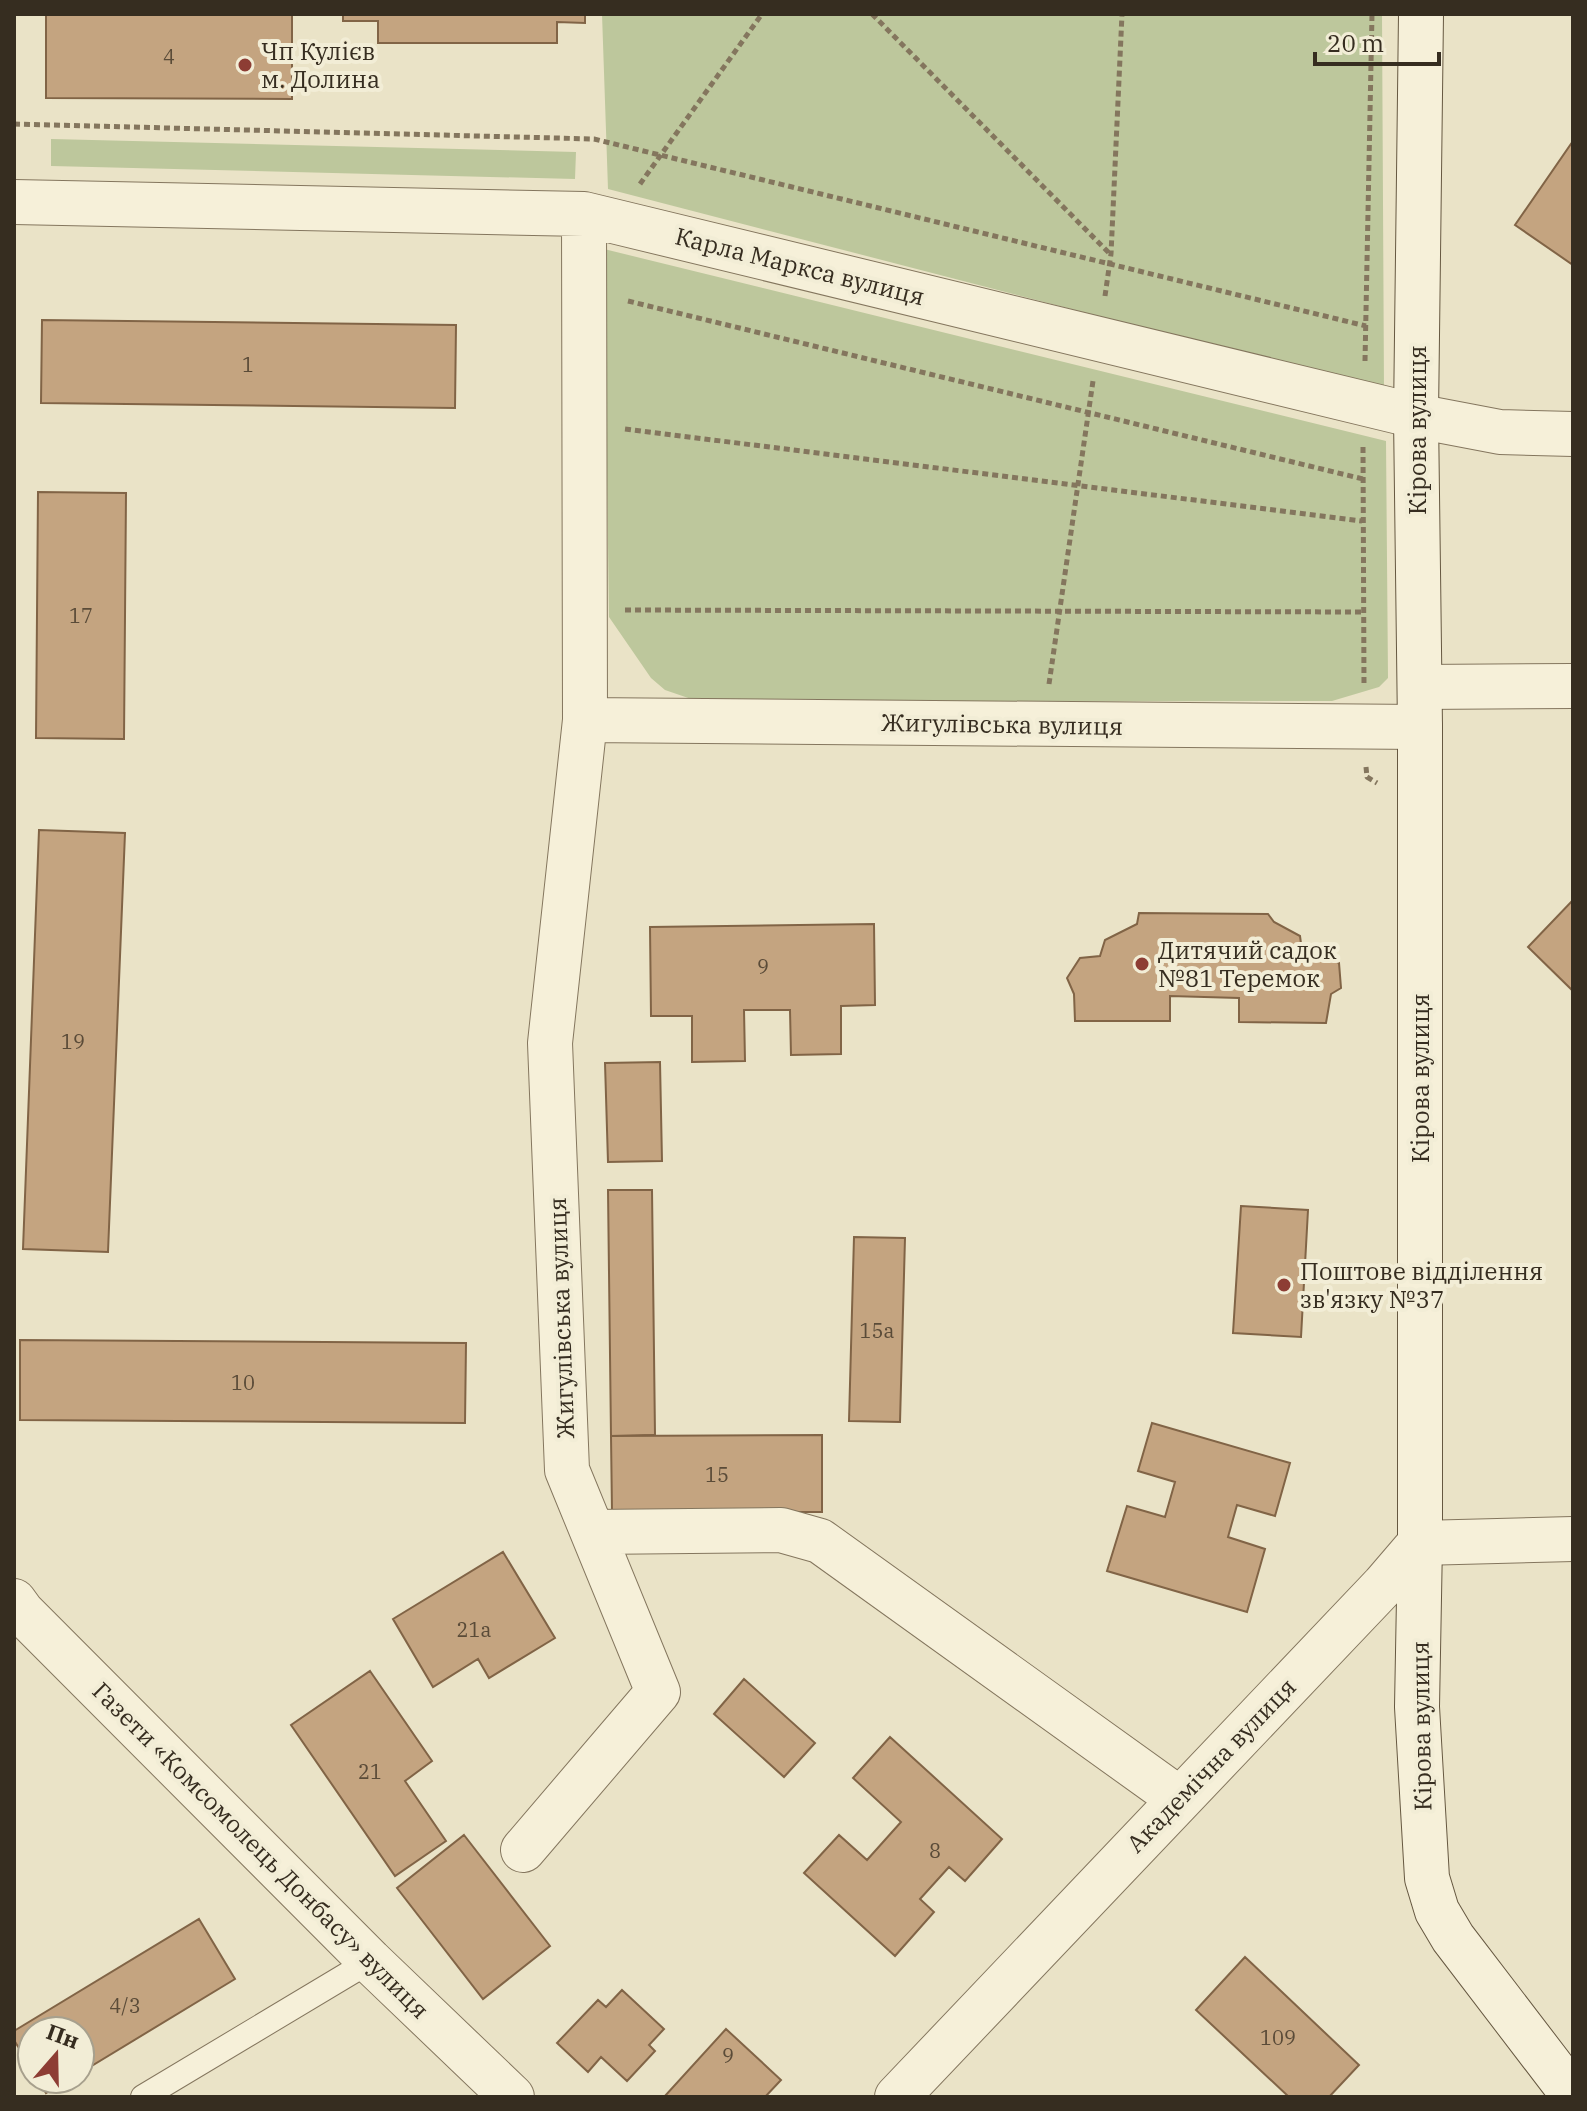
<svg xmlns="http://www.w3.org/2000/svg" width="1587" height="2111" viewBox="0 0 1587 2111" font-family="'IBM Plex Serif',serif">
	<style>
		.green { fill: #bdc79c }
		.building { fill: #c4a480; stroke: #816446; stroke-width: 2 }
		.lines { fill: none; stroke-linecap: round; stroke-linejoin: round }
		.lane-casing { stroke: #84765e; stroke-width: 26 }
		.street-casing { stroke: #84765e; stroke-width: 46 }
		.secondary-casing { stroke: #665841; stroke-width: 46 }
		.path { stroke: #84765e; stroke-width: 5; stroke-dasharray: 6 4; stroke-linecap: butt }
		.lane { stroke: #f6f0d9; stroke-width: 24 }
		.street { stroke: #f6f0d9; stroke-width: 44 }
		.secondary { stroke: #f6f0d9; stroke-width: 44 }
		.poi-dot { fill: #8d3d34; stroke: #f2edd6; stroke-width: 3 }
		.labels { text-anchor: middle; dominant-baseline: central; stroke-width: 8; stroke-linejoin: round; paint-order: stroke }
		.number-label { font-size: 20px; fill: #5a4b38 }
		.poi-label { font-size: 24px; fill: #362d20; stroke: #f2edd6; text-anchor: start }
		.street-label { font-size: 24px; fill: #362d20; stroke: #f2edd6 }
	</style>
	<rect width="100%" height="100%" fill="#eae3c7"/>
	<path class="green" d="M 602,14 L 1382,14 L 1384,390 L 608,189 Z
		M 51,139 L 576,152 L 575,179 L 51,166 Z
		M 604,249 L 1386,441 L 1388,678 L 1379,687 L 1332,701 L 700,702 L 665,690 L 651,678 L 609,617 Z"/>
	<path class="building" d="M 46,14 L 292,15 L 292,99 L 46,98 Z
		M 343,14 L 585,14 L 585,23 L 557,22 L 557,43 L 378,43 L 378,21 L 343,21 Z
		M 1573,141 L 1573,265 L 1515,225 Z
		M 42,320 L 456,325 L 455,408 L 41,403 Z
		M 38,492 L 126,493 L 124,739 L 36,738 Z
		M 39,830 L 125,833 L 108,1252 L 23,1249 Z
		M 1573,900 L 1573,991 L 1528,947 Z
		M 1139,913 L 1268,914 L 1274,922 L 1300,936 L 1302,951 L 1323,955 L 1339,963 L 1341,988 L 1331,994 L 1326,1023 L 1239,1022 L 1239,998 L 1170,996 L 1170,1021 L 1075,1021 L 1074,994 L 1067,978 L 1080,958 L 1100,956 L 1105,940 L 1137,924 Z
		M 874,924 L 875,1005 L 841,1006 L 841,1054 L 791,1055 L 790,1010 L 744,1010 L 745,1061 L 692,1062 L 692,1016 L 651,1016 L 650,927 Z
		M 660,1062 L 662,1161 L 608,1162 L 605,1063 Z
		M 608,1190 L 652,1190 L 655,1435 L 611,1436 Z
		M 1241,1206 L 1308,1210 L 1301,1337 L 1233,1333 Z
		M 854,1237 L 905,1238 L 900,1422 L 849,1421 Z
		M 20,1340 L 466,1343 L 465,1423 L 20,1420 Z
		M 1152,1423 L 1290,1463 L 1275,1516 L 1237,1505 L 1228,1537 L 1265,1549 L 1247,1612 L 1107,1571 L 1127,1506 L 1165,1517 L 1175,1482 L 1138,1471 Z
		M 822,1435 L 822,1512 L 612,1512 L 611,1436 Z
		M 503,1552 L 555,1638 L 489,1678 L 478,1659 L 433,1687 L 393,1619 Z
		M 370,1671 L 432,1761 L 405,1781 L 446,1841 L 395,1876 L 291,1725 Z
		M 744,1679 L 815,1743 L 784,1777 L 714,1714 Z
		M 890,1737 L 1002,1839 L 965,1881 L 949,1867 L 920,1899 L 934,1912 L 895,1956 L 804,1873 L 839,1835 L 867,1860 L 901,1822 L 853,1778 Z
		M 464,1835 L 550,1946 L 483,1999 L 397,1888 Z
		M 199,1919 L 235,1979 L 80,2073 L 80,2031 L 32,2031 L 32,2070 L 14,2040 L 14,2031 Z
		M 1245,1957 L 1359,2065 L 1329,2097 L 1289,2097 L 1196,2010 Z
		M 622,1990 L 664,2029 L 649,2045 L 655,2051 L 627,2081 L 601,2057 L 588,2072 L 557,2043 L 598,2000 L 606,2007 Z
		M 726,2029 L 781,2080 L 765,2097 L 664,2097 Z
		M 38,2079 L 69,2079 L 46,2093 Z"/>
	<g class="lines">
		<g class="lane-casing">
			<path id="lane" d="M 143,2097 L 370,1961"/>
		</g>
		<g class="street-casing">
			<path id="street" d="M 14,202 L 584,214 L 1416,416 L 1500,432 L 1573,434
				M 1420,687 L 1573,686
				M 585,720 L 1420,727
				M 593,1532 L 781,1530 L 820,1541 L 1178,1798
				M 14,1601 L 22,1612 L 370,1961 L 512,2097
				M 523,1850 L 658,1692 L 567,1470 L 550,1043 L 585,720 L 584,214
				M 897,2097 L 1384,1585 L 1420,1543 L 1573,1539"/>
		</g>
		<g class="secondary-casing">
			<path id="secondary" d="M 1421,14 L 1416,416 L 1420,727 L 1420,1543 L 1417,1707 L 1427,1878 L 1437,1911 L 1453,1938 L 1573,2095"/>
		</g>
		<path class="path" d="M 872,14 L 1110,254
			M 14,124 L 594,139 L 1366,326
			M 640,184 L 762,14
			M 1105,296 L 1111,254 L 1122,14
			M 628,301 L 1363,479
			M 1365,361 L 1372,14
			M 625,429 L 1362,521
			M 1363,447 L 1364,685
			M 625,610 L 1362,612
			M 1049,684 L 1093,381
			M 1366,767 L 1367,777 L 1377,783"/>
		<use href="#lane" class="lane"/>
		<use href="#street" class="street"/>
		<use href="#secondary" class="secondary"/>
	</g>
	<g class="poi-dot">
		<circle cx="245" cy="65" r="8"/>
		<circle cx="1142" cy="964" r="8"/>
		<circle cx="1284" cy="1285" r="8"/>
	</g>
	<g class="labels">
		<g class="number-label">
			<text x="169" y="56">4</text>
			<text x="248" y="364">1</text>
			<text x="81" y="615">17</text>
			<text x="763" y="966">9</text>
			<text x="73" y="1041">19</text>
			<text x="877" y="1330">15а</text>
			<text x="243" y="1382">10</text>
			<text x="717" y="1474">15</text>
			<text x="474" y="1629">21а</text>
			<text x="370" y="1771">21</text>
			<text x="935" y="1850">8</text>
			<text x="125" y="2005">4/3</text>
			<text x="1278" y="2037">109</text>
			<text x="728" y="2055">9</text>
		</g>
		<g class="poi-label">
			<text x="261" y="51">Чп Кулієв<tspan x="261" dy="28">м. Долина</tspan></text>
			<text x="1158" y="950">Дитячий садок<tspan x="1158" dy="28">№81 Теремок</tspan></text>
			<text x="1300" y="1271">Поштове відділення<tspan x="1300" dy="28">зв'язку №37</tspan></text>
		</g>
		<g class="street-label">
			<text transform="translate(800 266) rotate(14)">Карла Маркса вулиця</text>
			<text transform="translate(1417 430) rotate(-90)">Кірова вулиця</text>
			<text transform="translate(1002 724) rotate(1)">Жигулівська вулиця</text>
			<text transform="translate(1420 1078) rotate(-90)">Кірова вулиця</text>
			<text transform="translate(561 1318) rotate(-92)">Жигулівська вулиця</text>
			<text transform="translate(1421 1726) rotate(-91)">Кірова вулиця</text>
			<text transform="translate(1211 1765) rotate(-46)">Академічна вулиця</text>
			<text transform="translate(261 1850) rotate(45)">Газети «Комсомолець Донбасу» вулиця</text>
		</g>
	</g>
	<rect width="1587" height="2111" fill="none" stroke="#362d20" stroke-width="32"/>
	<g transform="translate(56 2055) rotate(20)"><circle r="38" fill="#f2edd6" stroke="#a7a08d" stroke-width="2"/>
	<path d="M0-6L14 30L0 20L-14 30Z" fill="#8d3d34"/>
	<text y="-12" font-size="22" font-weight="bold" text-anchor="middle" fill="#362d20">Пн</text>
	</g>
	<path d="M1315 52v12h124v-12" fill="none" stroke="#362d20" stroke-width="4"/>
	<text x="1327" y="52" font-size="24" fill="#362d20" stroke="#f2edd6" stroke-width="6" paint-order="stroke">20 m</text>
</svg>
